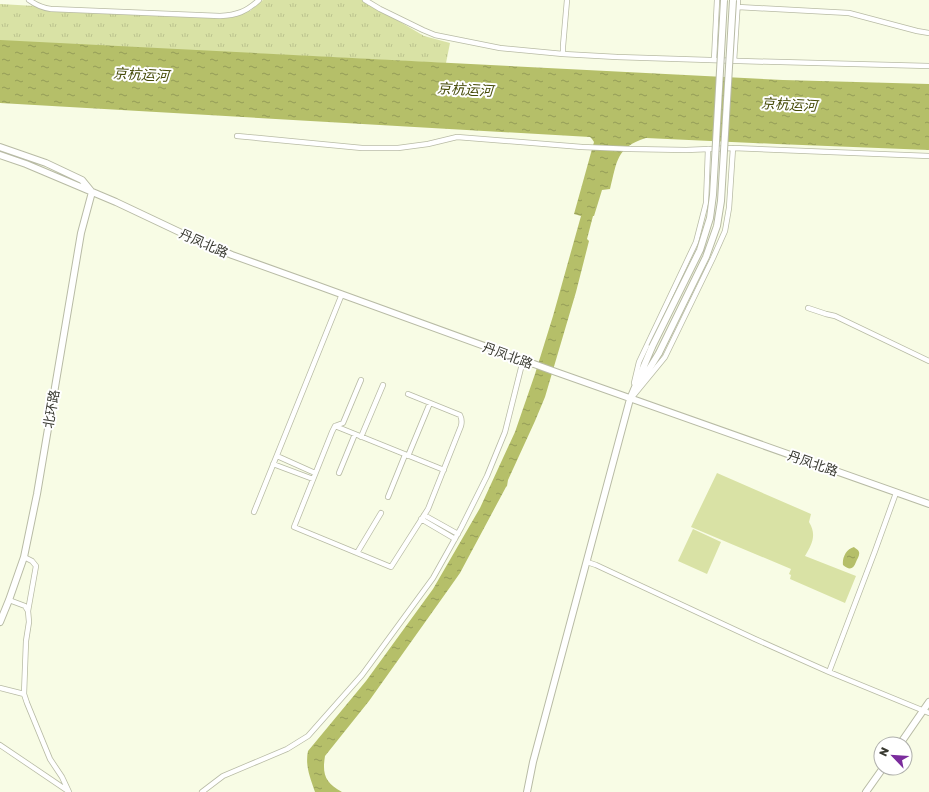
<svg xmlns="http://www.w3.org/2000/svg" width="929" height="792" viewBox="0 0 929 792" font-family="'Golos Text','Noto Sans SC',sans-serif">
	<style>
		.grass { fill: #d9e2a5 }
		.park { fill: url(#park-tufts) }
		.water { fill: url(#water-ripples) }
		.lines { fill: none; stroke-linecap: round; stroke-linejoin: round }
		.street-casing { stroke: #b8bba5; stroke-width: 6 }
		.secondary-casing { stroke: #b8bba5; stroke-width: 8 }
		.street { stroke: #fff; stroke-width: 4.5 }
		.secondary { stroke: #fff; stroke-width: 6 }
		.secondary-bridge-casing { stroke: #b8bba5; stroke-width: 8; stroke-linecap: butt }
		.secondary-bridge { stroke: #fff; stroke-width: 6 }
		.labels { text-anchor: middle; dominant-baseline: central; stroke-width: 4; stroke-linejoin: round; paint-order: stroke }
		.street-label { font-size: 13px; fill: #383930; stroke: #fff }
		.water-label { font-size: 14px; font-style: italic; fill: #464b08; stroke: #fff }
	</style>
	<defs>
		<pattern id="park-tufts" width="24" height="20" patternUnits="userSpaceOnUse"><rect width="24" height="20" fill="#d9e2a5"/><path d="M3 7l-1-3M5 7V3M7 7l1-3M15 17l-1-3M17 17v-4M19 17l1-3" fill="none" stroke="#bbc38e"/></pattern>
		<pattern id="water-ripples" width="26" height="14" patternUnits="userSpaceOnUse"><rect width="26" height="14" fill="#b5bf69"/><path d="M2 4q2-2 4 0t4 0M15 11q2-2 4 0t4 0" fill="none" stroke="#949c57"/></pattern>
	</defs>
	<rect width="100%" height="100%" fill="#f8fce5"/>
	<path class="grass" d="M 717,473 L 811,514 L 809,522 C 817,535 812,544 805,556 L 856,576 L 845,603 L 790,579 L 791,575 L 789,574 L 791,569 L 691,527 Z
		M 693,529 L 721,542 L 707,574 L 678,561 Z"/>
	<path class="park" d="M 263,0 L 363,0 L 424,36 L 450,43 L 446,63 L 0,41 L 0,4 L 228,17 L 245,11 L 250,11 Z"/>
	<path class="water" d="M 0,40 L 783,80 L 929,84 L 929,150 L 777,144 L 646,138 C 616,147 617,162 610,189 L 602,190 L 594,216 L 593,216 L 587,239 L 589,241 L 576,292 L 545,397 L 535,421 L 508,480 L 507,486 L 506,487 L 460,573 L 448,590 L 369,701 L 325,756 C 322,774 325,783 342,792 L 315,792 C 310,777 305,766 308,751 L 366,681 L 433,589 L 480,508 L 515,432 L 535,374 L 553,316 L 581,216 L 574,214 L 594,142 L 592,139 L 590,137 L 0,103 Z
		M 854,547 C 856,549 858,549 859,552 C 860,556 857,559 856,562 C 853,570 849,570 843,565 C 842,558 846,549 854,547 Z"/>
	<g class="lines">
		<g class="street-casing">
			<path id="street" d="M 29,0 C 36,5 42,8 51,9 L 220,16 C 237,15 246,12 259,0
				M 365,0 L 380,9 L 423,30 L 435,35 L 500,48 L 563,54 L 617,57 L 740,61 L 929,66
				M 738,7 L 849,13 L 917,31 L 929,33
				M 563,54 L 563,46 L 567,0
				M 714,60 L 717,0
				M 734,61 L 738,0
				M 237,136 L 362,148 L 398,148 L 428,144 L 457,137 L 582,147 L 631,149 L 686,150 L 733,148 L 929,156
				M 808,308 L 826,314 L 835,316 L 929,361
				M 361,380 L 343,423 L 335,426 L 332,432 L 294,527 L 391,567 L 428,509 L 461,426 C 462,422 462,419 460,415 L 408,394
				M 634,383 L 639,362 L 696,242 L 706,203 L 708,149
				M 633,396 L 665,357 L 713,258 L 725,231 L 729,208 L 733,148
				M 335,426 L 444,470
				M 361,437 L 383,385
				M 277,456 L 315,473
				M 408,456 L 430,403
				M 273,464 L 313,479
				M 339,473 L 355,434
				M 388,497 L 405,455
				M 254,512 L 342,294
				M 424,515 L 458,534
				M 421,519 L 455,539
				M 357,553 L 381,513
				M 24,557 L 32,561 L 36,566 L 28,611
				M 587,562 L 596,565 L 755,639 L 829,672 L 929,713
				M 9,600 L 25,606 L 28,611 L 29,622 L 26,641 L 24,694 L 27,703 L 50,759 L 62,777 L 69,792
				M 829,672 L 875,551 L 896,493
				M 0,688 L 24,694
				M 0,745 L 68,791
				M 202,792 L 223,776 L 287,749 L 308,736 L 362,675 L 433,578 L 461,528 L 487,476 L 505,432 L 523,360"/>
		</g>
		<g class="secondary-casing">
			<path id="secondary" d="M 0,147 L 46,163 L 82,180 L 91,191
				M 0,155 L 26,164 L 116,202 L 190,237 L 232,255 L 316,285 L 556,372 L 929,504
				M 640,384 L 659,353
				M 0,622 L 9,600 L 24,557 L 37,494 L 81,233 L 92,192
				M 900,744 L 929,702
				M 527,792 L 533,762 L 630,399 L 652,347
				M 866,792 L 883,768"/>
		</g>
		<use href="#street" class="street"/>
		<use href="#secondary" class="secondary"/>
		<g class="secondary-bridge-casing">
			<path id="secondary-bridge" d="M 652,347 L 700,250 L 710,218 L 713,195 L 724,0
				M 659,353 L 706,257 L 717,226 L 721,201 L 733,0"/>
		</g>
		<use href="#secondary-bridge" class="secondary-bridge"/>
	</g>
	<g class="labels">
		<g class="street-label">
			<text transform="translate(204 243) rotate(24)">丹凤北路</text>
			<text transform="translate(508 355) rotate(20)">丹凤北路</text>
			<text transform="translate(51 409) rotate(-80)">北环路</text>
			<text transform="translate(813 463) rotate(19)">丹凤北路</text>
		</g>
		<g class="water-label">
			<text transform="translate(141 74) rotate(3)">京杭运河</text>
			<text transform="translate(465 89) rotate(3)">京杭运河</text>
			<text transform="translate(789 104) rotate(3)">京杭运河</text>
		</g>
	</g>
	<g transform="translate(893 756) rotate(295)"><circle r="19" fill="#ffffff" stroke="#afb0ac"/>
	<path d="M0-3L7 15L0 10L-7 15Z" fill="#7b2c9d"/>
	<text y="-6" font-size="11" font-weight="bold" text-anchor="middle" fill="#383930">N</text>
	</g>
</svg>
